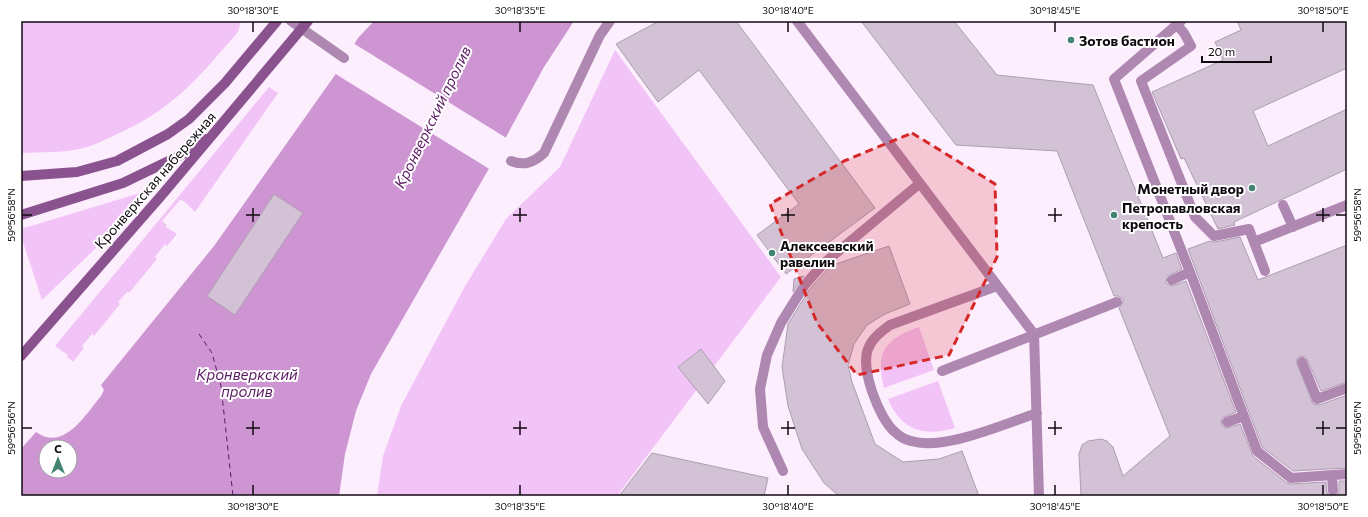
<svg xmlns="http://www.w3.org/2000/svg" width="1368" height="517" viewBox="0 0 1368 517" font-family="Commissioner,sans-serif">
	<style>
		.green { fill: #f2c3f7 }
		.water { fill: #cd96d3; fill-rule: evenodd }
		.pier { fill: #fdeefe }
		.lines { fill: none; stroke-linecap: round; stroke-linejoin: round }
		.ferry { stroke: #5b1963; stroke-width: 1; stroke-dasharray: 5 4; stroke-linecap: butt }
		.building { fill: #d3c2d5; stroke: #ae9db0 }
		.lane { stroke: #ae88b1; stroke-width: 10 }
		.secondary { stroke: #8a5390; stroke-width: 10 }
		.marked { fill: #d62828; fill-opacity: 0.2; stroke: #d62828; stroke-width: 3; stroke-dasharray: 8 5; stroke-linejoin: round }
		.ticks { fill: none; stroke: #100a10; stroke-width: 1.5 }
		.poi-dot { fill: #438371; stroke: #fff; stroke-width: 1.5 }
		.labels { text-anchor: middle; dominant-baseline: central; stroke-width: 4; stroke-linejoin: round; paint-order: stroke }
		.poi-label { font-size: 14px; font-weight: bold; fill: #100a10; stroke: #fff; text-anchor: start }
		.street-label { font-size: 14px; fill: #100a10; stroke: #fff }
		.water-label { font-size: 15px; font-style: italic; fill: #5b1963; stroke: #fff }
		.neatline { fill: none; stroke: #100a10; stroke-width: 1.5 }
		.ticks-label { font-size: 10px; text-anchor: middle; fill: #100a10 }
	</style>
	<rect width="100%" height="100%" fill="#fdeefe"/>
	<path class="green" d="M 21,21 L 241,21 L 238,32 C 197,79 173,110 113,136 C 102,141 91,147 79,149 C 60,153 40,152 21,153 Z
		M 615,50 L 781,277 L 617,496 L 377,496 L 383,456 L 401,406 L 464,288 L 506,219 L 560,167 Z
		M 269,87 L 278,93 L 195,212 L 184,201 L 180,200 L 162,221 L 167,225 L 166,227 L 177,234 L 167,246 L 165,244 L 155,257 L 157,259 L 129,293 L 127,292 L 118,302 L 120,304 L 94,336 L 92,334 L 82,346 L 84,348 L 73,362 L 67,357 L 68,355 L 55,346 Z
		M 150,190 L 152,194 L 42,300 L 21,236 L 21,229 Z
		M 919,327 L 934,370 L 884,388 C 875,352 885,339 919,327 Z
		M 938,381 L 955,428 C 923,437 901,430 888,399 Z"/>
	<path class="water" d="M 374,21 L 574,21 L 544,67 L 487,172 L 371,374 L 356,411 L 345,454 L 339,496 L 21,496 L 21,449 L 36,432 C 64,452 85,415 101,396 L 104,390 L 101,385 L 214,246 L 335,75 L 358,38 ZM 46,447 L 70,447 L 70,471 L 46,471 Z"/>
	<path class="pier" d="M 353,43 L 508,139 L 491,170 L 334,73 Z"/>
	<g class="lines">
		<path class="ferry" d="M 199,334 L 212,353 L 221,386 L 233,496"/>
	</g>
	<path class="building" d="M 659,21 L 736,21 L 875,208 L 786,274 L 757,235 L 799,204 L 699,70 L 658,102 L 616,44 Z
		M 861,21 L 954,21 L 997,75 L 1093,85 L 1163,258 L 1176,253 L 1182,269 L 1167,276 L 1166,283 L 1172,286 L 1186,281 L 1236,412 L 1222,418 L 1221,425 L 1226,428 L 1240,424 L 1253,456 L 1287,483 L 1291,484 L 1326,482 L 1327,492 L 1329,496 L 1081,496 L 1079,454 L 1082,445 L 1088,441 L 1101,439 L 1107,441 L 1113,447 L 1123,476 L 1170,436 L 1119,308 L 1123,303 L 1123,299 L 1118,296 L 1114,296 L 1057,151 L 956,145 Z
		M 1237,21 L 1347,21 L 1347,68 L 1253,111 L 1268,146 L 1347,109 L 1347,169 L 1234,222 L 1235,225 L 1218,229 L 1184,158 L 1181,159 L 1152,92 L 1223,60 L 1215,42 L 1241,30 Z
		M 274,194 L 303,213 L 235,315 L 207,296 Z
		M 1240,237 L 1258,280 L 1347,245 L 1347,382 L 1321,391 L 1306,357 L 1299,356 L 1296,361 L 1313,404 L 1319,405 L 1347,395 L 1347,468 L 1293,471 L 1262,447 L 1188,249 L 1210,241 L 1215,242 Z
		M 889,246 L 910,304 L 885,314 L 867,325 L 854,344 L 848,365 L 852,382 L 875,444 L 903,462 L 939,459 L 962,451 L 979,496 L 839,496 L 824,483 L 802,449 L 788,406 L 782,367 L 788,324 L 809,290 L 830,266 Z
		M 804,276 L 799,282 L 793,292 L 794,279 Z
		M 701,349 L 725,381 L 708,404 L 678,367 Z
		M 652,453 L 768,478 L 764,496 L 619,496 Z
		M 1339,481 L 1347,481 L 1347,496 L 1337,496 L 1339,491 Z"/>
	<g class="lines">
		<path class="lane" d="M 291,21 L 344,58
			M 797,21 L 1034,334 L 1039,496
			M 1181,21 L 1114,79 L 1190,272 L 1257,451 L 1291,478 L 1347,474
			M 1177,25 L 1184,33 L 1191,46 L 1141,81 L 1195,217 L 1214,236 L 1249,229 L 1265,271
			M 511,161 C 524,166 533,163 544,153 L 600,35 L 610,21
			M 1283,205 L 1293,227
			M 1254,242 L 1347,205
			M 1172,280 L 1190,272
			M 997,286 L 890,325 C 882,331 872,338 868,349 C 860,368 879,419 895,432 C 899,436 906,440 911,441 C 944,451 1004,424 1037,413
			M 1302,362 L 1317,399 L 1347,388
			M 942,371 L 1117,302
			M 1227,422 L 1244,416
			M 783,471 L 763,427 L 760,389 L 767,355 L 781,323 L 804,286 L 823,264 L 919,184
			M 1332,475 L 1333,491"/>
		<path class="secondary" d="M 21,176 L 77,172 L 117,161 L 168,134 L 189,119 L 225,83 L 277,21
			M 21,215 L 123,183 L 181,155 L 205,139
			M 21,356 L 161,196 L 308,21"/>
	</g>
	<path class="marked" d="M 912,133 L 995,184 L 997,257 L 949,355 L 857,375 L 817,323 L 770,204 L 844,161 Z"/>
	<path class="ticks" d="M 253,22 L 253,32M 520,22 L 520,32M 788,22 L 788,32M 1055,22 L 1055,32M 1323,22 L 1323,32M 253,208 L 253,222M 520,208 L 520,222M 788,208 L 788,222M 1055,208 L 1055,222M 1323,208 L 1323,222M 22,215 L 32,215M 246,215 L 260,215M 513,215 L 527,215M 781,215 L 795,215M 1048,215 L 1062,215M 1316,215 L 1330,215M 1336,215 L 1346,215M 253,421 L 253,435M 520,421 L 520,435M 788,421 L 788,435M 1055,421 L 1055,435M 1323,421 L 1323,435M 22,428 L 32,428M 246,428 L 260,428M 513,428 L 527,428M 781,428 L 795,428M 1048,428 L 1062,428M 1316,428 L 1330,428M 1336,428 L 1346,428M 253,485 L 253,495M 520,485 L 520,495M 788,485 L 788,495M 1055,485 L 1055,495M 1323,485 L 1323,495"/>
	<g class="poi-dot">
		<circle cx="1071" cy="40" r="4"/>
		<circle cx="1252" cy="188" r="4"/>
		<circle cx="1114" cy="215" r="4"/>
		<circle cx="772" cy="253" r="4"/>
	</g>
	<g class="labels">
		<g class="poi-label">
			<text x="1079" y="40">Зотов бастион</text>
			<text x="1244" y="188" text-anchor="end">Монетный двор</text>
			<text x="1122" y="207">Петропавловская<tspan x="1122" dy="16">крепость</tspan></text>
			<text x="780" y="245">Алексеевский<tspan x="780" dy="16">равелин</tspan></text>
		</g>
		<g class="street-label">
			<text transform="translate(155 180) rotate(-49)">Кронверкская набережная</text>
		</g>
		<g class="water-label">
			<text transform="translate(432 117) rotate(-64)">Кронверкский пролив</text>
			<text x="247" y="374">Кронверкский<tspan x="247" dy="17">пролив</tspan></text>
		</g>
	</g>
	<rect width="1368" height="517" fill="none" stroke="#ffffff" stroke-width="44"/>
	<g transform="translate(58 459)"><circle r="19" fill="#ffffff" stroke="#9f9d9f"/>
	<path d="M0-3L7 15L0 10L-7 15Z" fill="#438371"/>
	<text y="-6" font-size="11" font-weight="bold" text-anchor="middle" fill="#100a10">С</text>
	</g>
	<path d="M1202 56v6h69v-6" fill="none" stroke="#100a10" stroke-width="2"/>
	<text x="1208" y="56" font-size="12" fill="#100a10" stroke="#ffffff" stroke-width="3" paint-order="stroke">20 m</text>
	<rect x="22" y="22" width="1324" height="473" class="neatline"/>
	<g class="ticks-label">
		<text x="253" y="14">30°18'30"E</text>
		<text x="520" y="14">30°18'35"E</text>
		<text x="788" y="14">30°18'40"E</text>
		<text x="1055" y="14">30°18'45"E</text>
		<text x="1323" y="14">30°18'50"E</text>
		<text transform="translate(11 215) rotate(-90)" y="4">59°56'58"N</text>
		<text transform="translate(1357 215) rotate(-90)" y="4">59°56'58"N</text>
		<text transform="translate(11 428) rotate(-90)" y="4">59°56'56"N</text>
		<text transform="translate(1357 428) rotate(-90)" y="4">59°56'56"N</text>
		<text x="253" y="510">30°18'30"E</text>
		<text x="520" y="510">30°18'35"E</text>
		<text x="788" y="510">30°18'40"E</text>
		<text x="1055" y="510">30°18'45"E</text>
		<text x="1323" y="510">30°18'50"E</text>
	</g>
</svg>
